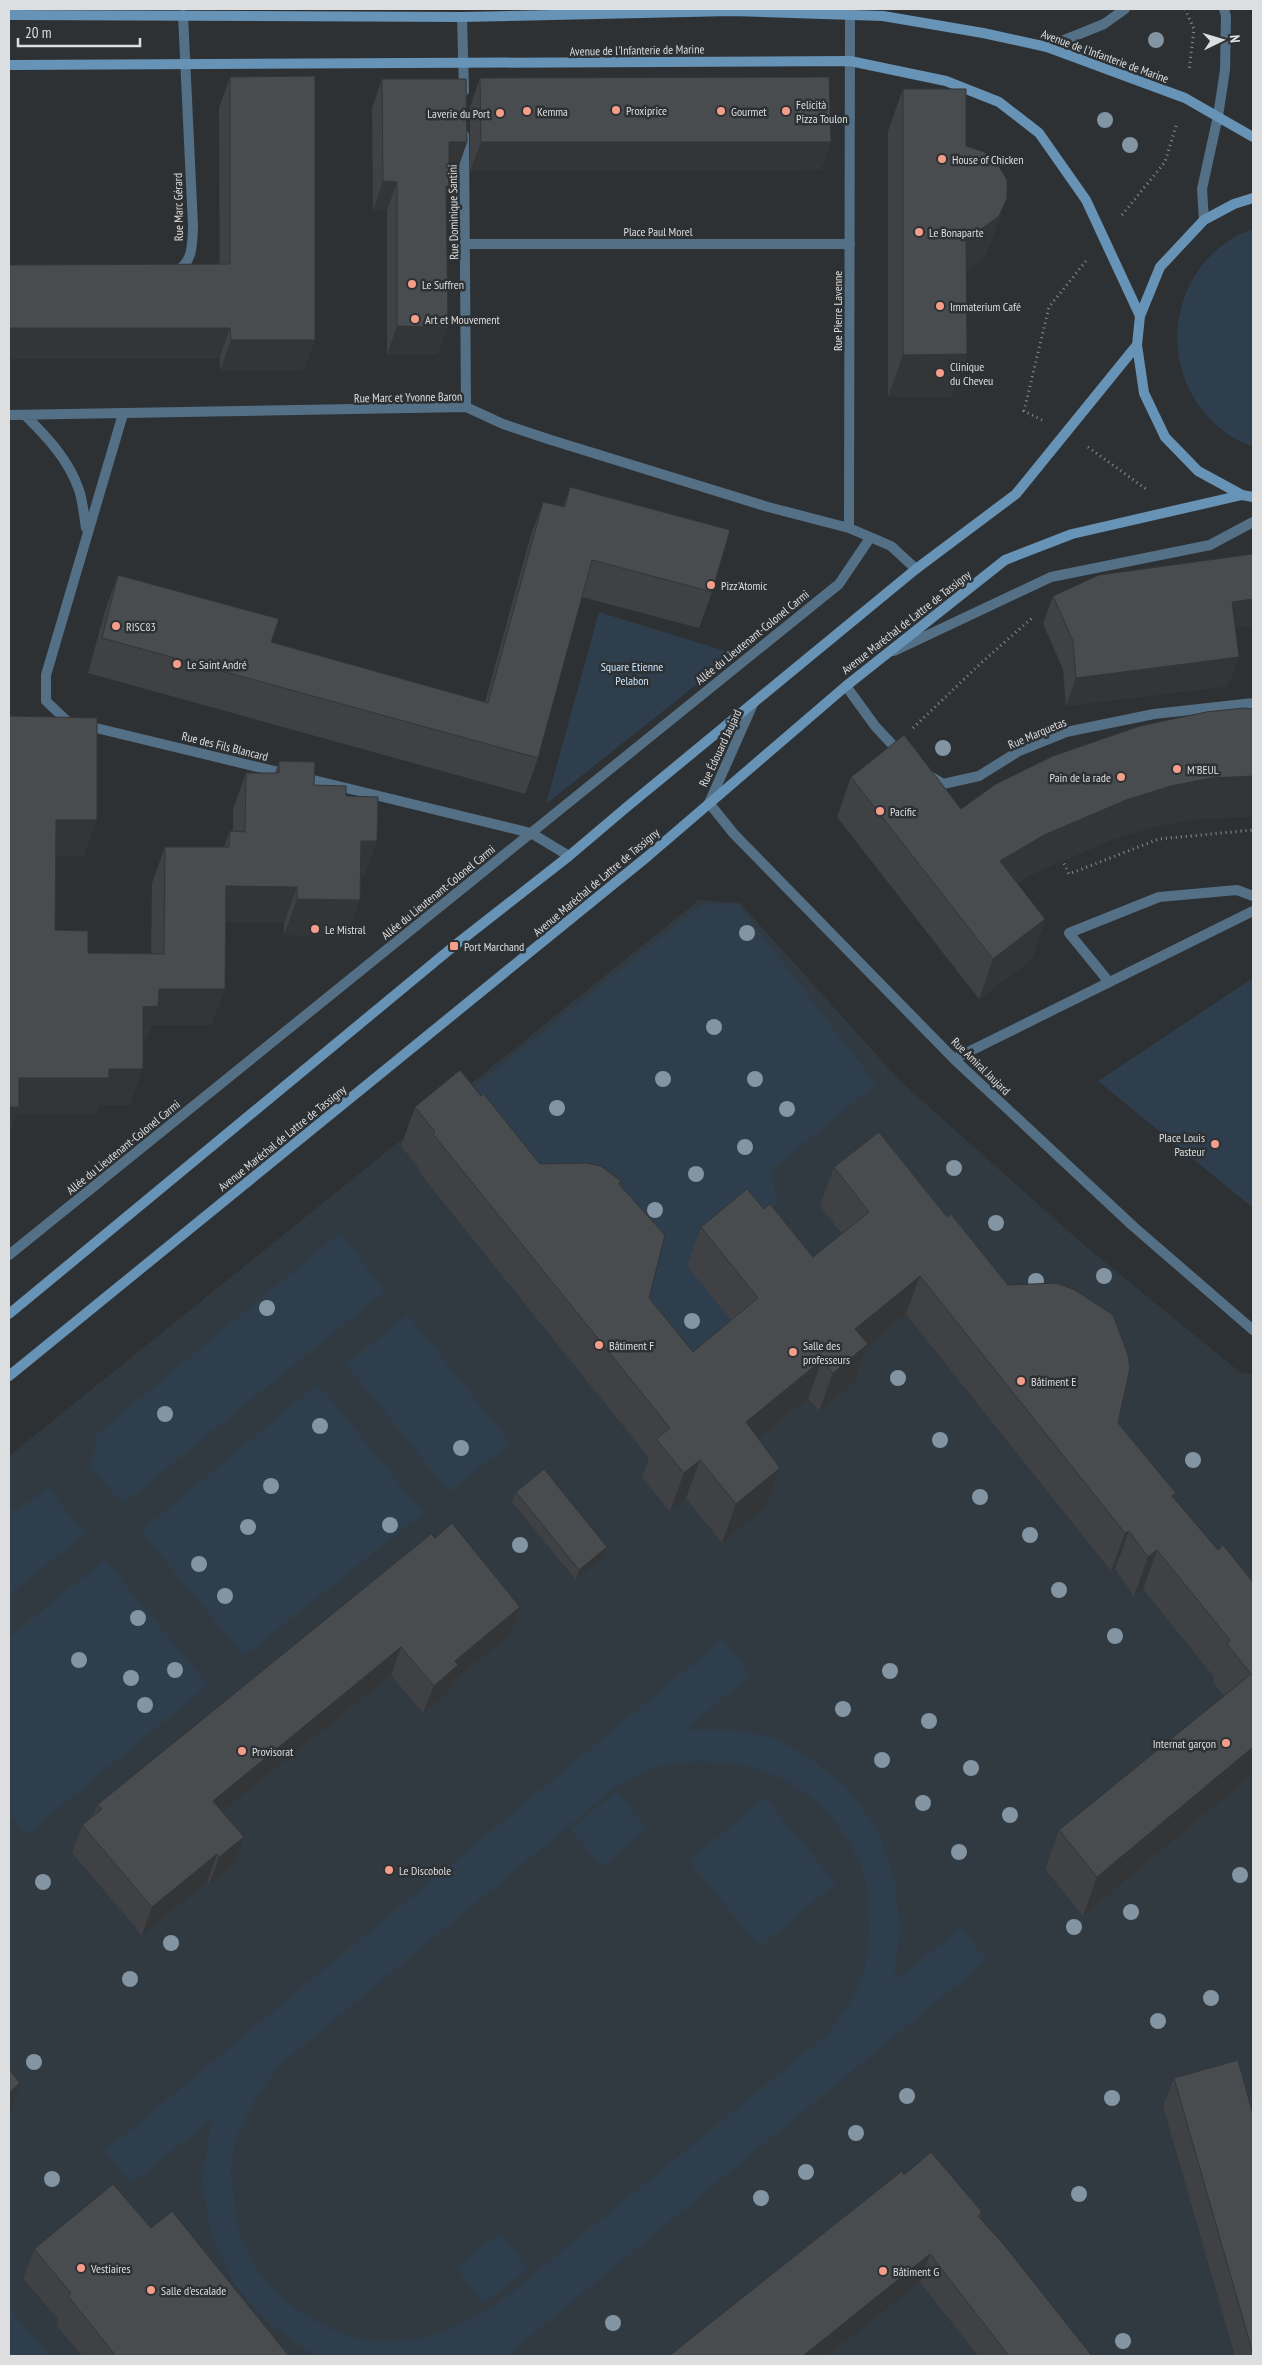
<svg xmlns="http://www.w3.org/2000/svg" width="1262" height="2365" viewBox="0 0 1262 2365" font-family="'PT Sans Narrow',sans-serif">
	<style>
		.built { fill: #323a41 }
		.green { fill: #2e3e4c; fill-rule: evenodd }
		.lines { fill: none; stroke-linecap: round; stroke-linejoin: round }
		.path { stroke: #8a8c8e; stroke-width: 3; stroke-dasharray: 1 4; stroke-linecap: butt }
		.service { stroke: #547086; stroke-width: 10 }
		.minor { stroke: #547086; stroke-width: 10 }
		.secondary { stroke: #6793b6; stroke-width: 10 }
		.tree { fill: #8394a2 }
		.wall { fill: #3f4144 }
		.shaded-wall { fill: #333537 }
		.building { fill: #494c4f; stroke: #333537 }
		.poi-dot { fill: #f49e8a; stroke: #2e3133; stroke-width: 2 }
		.labels { text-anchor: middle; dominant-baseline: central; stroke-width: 5; stroke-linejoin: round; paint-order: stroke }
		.street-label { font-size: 12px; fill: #dcdee0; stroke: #2e3133 }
		.poi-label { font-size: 12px; fill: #dcdee0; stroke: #2e3133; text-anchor: start }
		.park-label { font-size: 12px; fill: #c8e5fd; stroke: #2e3133 }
	</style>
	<rect width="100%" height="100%" fill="#2e3133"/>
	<path class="built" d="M 699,900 L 740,903 L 900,1081 L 1084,1245 L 1241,1373 L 1253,1374 L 1253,2356 L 9,2356 L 9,1456 Z"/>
	<path class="green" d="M 1253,229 L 1253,446 C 1234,441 1216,427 1204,412 C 1153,351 1178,255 1253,229 Z
		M 599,612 L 735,654 L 546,804 Z
		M 702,904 L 739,905 L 876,1084 L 769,1172 L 779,1203 L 694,1273 L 744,1336 L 691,1380 L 446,1109 Z
		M 1253,978 L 1253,1208 L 1098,1081 Z
		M 340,1233 L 385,1291 L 123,1504 L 91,1468 L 95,1451 L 96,1435 Z
		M 408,1315 L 510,1443 L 449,1492 L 346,1364 Z
		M 318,1384 L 423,1513 L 244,1656 L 141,1531 Z
		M 48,1489 L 85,1533 L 9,1595 L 9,1509 L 15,1511 Z
		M 105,1560 L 208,1685 L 27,1834 L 9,1815 L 9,1637 Z
		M 723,1639 L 750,1675 L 686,1729 L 735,1730 L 775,1738 L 811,1759 L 847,1788 L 877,1828 L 895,1881 L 900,1931 L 894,1981 L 961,1928 L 987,1960 L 506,2356 L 318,2356 L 312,2354 L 268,2322 L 235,2286 L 211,2233 L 202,2180 L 212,2119 L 131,2184 L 105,2151 ZM 698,1761 C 721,1762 744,1764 766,1772 C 815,1790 851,1831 866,1880 C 868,1889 867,1899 868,1907 C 871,1937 868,1969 854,1996 C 848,2010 836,2022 828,2034 L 495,2306 C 460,2327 422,2344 380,2341 C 330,2338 276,2303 251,2259 C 239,2238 235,2212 233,2189 C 232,2182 230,2174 231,2167 C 234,2127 258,2093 282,2063 L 616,1787 L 656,1767 Z
		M 616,1791 L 647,1829 L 601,1867 L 571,1829 Z
		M 765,1798 L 836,1883 L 760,1947 L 689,1861 Z
		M 500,2233 L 528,2269 L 483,2304 L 456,2268 Z
		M 9,2307 L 49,2356 L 9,2356 Z"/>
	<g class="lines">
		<path class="path" d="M 1185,9 L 1194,29 L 1189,71
			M 1122,215 L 1165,162 L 1177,123
			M 1042,420 L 1024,411 L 1049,307 L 1086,261
			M 1088,447 L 1146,489
			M 913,728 L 981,663 L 1032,618
			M 1062,859 L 1069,874 L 1159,839 L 1253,830"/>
		<path class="service" d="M 1047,47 L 1104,24 L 1125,9
			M 1204,220 L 1202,189 L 1218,116 L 1225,70 L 1226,16 L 1224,9
			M 466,244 L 850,244
			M 894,651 L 1051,577 L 1210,545 L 1253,522
			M 1109,982 L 1069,933 L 1159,897 L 1237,890 L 1253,896"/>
		<path class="minor" d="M 462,17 L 464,91
			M 464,135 L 466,407
			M 175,272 C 194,262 192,244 193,226 L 183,15
			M 123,414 L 46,675 L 46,701 L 67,721 L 287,774
			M 9,415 L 466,407 L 503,424 L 551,440 L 768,507 L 849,528 L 891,546 L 916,569
			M 25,415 C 47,437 69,460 79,490 C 83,502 84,516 86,528
			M 849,528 L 850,14
			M 846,686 L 875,726 L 901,754
			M 753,704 L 709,803 L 734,834 L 954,1059 L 1134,1227 L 1253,1330
			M 930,776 L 943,784 L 979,776 L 1019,751 L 1066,732 L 1154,714 L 1253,703
			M 301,777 L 531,833 L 569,856
			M 954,1059 L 1253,911
			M 9,1255 L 839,584 L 870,538"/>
		<path class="secondary" d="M 9,15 L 462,17 L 732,11 L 883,16 L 983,33 L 1047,47 L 1185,98 L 1253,137
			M 9,65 L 850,61 L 946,81 L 999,102 L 1039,133 L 1086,200 L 1140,316
			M 1253,198 L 1234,204 L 1204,220 L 1160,267 L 1140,316 L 1137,345 L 1144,393 L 1165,437 L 1198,471 L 1242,495 L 1253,497
			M 9,1314 L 454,946 L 569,856 L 628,806 L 916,569 L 1016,494 L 1137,345
			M 9,1376 L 648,856 L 846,686 L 1005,560 L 1072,534 L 1242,495"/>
	</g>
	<g class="tree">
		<circle cx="1156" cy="40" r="8"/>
		<circle cx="1105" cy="120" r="8"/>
		<circle cx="1130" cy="145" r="8"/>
		<circle cx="943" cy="748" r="8"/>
		<circle cx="747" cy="933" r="8"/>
		<circle cx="714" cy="1027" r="8"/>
		<circle cx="663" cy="1079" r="8"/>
		<circle cx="755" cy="1079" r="8"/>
		<circle cx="557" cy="1108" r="8"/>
		<circle cx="787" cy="1109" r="8"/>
		<circle cx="745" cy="1147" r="8"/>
		<circle cx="954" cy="1168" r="8"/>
		<circle cx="696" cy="1174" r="8"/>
		<circle cx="655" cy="1210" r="8"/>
		<circle cx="996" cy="1223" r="8"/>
		<circle cx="1104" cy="1276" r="8"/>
		<circle cx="1036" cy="1281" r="8"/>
		<circle cx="267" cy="1308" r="8"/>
		<circle cx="692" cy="1321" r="8"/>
		<circle cx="898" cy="1378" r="8"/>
		<circle cx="165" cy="1414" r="8"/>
		<circle cx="320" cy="1426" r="8"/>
		<circle cx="940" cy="1440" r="8"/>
		<circle cx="461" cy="1448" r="8"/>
		<circle cx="1193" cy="1460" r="8"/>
		<circle cx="271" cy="1486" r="8"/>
		<circle cx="980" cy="1497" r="8"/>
		<circle cx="390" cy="1525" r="8"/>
		<circle cx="248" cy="1527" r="8"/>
		<circle cx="1030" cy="1535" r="8"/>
		<circle cx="520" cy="1545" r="8"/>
		<circle cx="199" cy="1564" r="8"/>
		<circle cx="1059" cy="1590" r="8"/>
		<circle cx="225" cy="1596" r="8"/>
		<circle cx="138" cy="1618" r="8"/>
		<circle cx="1115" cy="1636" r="8"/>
		<circle cx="79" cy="1660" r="8"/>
		<circle cx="175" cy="1670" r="8"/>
		<circle cx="890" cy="1671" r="8"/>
		<circle cx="131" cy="1678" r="8"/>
		<circle cx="145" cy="1705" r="8"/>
		<circle cx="843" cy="1709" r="8"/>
		<circle cx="929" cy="1721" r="8"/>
		<circle cx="882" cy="1760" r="8"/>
		<circle cx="971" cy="1768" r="8"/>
		<circle cx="923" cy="1803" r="8"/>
		<circle cx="1010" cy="1815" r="8"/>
		<circle cx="959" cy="1852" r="8"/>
		<circle cx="1240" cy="1875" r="8"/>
		<circle cx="43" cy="1882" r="8"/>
		<circle cx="1131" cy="1912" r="8"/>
		<circle cx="1074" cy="1927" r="8"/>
		<circle cx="171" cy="1943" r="8"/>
		<circle cx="130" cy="1979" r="8"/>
		<circle cx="1211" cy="1998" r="8"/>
		<circle cx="1158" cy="2021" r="8"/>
		<circle cx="34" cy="2062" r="8"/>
		<circle cx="907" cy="2096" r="8"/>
		<circle cx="1112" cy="2098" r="8"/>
		<circle cx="856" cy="2133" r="8"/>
		<circle cx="806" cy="2172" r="8"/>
		<circle cx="52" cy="2179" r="8"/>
		<circle cx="1079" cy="2194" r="8"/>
		<circle cx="761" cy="2198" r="8"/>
		<circle cx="613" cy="2323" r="8"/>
		<circle cx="1123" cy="2341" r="8"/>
	</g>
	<path class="wall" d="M 230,77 L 304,370 L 220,371 L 219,108 Z
		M 480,78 L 831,142 L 821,170 L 470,171 L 470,107 Z
		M 382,79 L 467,142 L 457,171 L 449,171 L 446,195 L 438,355 L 387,355 L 387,210 L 373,210 L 372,108 Z
		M 903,89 L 966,146 L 992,240 L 984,258 L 966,271 L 967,354 L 951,397 L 888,397 L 888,131 Z
		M 570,487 L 712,592 L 699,628 L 582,597 L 538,758 L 525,794 L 88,673 L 105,611 L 118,575 L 271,642 L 485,702 L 530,538 L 543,502 L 563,507 Z
		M 1053,596 L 1228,686 L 1066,706 L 1063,669 L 1043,624 Z
		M 1253,709 L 1253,816 L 1196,819 L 1156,826 L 1111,840 L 1030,875 L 1017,883 L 1045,919 L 1031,960 L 979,999 L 837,817 L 851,777 L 961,809 Z
		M 9,716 L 84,856 L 56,856 L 55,930 L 88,953 L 151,953 L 152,883 L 165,847 L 224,847 L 230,831 L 233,831 L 233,809 L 246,773 L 275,773 L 279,761 L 314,785 L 346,796 L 364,877 L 360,877 L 347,936 L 284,935 L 284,923 L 226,922 L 212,1025 L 152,1025 L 145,1042 L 143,1042 L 130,1105 L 100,1105 L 96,1114 L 16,1114 L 9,1134 Z
		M 481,1096 L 540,1164 L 621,1181 L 620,1185 L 649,1298 L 693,1352 L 731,1320 L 687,1266 L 701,1227 L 764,1209 L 813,1257 L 842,1234 L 820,1206 L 834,1167 L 947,1217 L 1118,1423 L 1174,1498 L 1218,1550 L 1253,1582 L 1253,1774 L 1083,1916 L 1045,1869 L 1059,1830 L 1224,1696 L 1213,1682 L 1214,1677 L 1143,1589 L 1134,1596 L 1115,1569 L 1111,1571 L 906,1314 L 868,1345 L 854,1383 L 819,1411 L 808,1398 L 758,1439 L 780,1468 L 766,1506 L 722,1543 L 686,1498 L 670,1511 L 642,1478 L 649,1458 L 419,1172 L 420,1170 L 401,1146 L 415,1107 Z
		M 516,1492 L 607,1547 L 603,1557 L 576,1580 L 512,1502 Z
		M 435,1538 L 520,1607 L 510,1635 L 452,1682 L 448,1693 L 423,1713 L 391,1675 L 222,1812 L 244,1837 L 234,1865 L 209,1885 L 207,1882 L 142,1935 L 72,1853 L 82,1825 L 93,1816 L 97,1805 Z
		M 1174,2078 L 1253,2115 L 1253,2356 L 1235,2356 L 1163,2106 Z
		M 904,2175 L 982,2212 L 980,2219 L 1092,2356 L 978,2356 L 920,2282 Z
		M 151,2228 L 289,2356 L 82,2356 L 57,2326 L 59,2320 L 23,2279 L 34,2249 Z"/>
	<path class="shaded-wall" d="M 449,142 L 467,142 L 457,171 L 438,171 Z
		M 481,142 L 831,142 L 821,170 L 470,171 Z
		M 383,181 L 397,182 L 387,210 L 373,210 Z
		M 446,186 L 449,186 L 439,214 Z
		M 1007,198 L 992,240 L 984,258 L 951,283 L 966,240 Z
		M 397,326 L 448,327 L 438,355 L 387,355 Z
		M 9,328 L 230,328 L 219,359 L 9,359 Z
		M 231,340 L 315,340 L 304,370 L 220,371 Z
		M 967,354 L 951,397 L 888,397 L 903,355 Z
		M 1253,599 L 1253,626 L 1221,630 L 1232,602 Z
		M 1239,657 L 1228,686 L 1066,706 L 1076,678 Z
		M 1253,776 L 1253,816 L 1196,819 L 1156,826 L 1111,840 L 1030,875 L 985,901 L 1000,861 L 1044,835 L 1126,800 L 1171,786 L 1211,778 Z
		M 56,820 L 97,820 L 84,856 L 43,856 Z
		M 361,841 L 377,841 L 364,877 L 348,877 Z
		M 226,886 L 297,887 L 284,923 L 213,922 Z
		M 297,899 L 360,900 L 347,936 L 284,935 Z
		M 1045,919 L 1031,960 L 979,999 L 993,959 Z
		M 159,989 L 225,989 L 212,1025 L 152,1025 L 145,1042 L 130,1042 L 143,1007 Z
		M 109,1069 L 143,1069 L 130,1105 L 100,1105 L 96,1114 L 16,1114 L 9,1134 L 9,1105 L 19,1078 Z
		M 920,1276 L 906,1314 L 868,1345 L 854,1383 L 819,1411 L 833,1373 L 855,1329 Z
		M 822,1360 L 808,1398 L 732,1460 L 746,1422 Z
		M 700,1460 L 686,1498 L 670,1511 L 684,1473 Z
		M 780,1468 L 766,1506 L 722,1543 L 736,1504 Z
		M 1129,1531 L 1115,1569 L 1111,1571 L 1125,1533 Z
		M 607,1547 L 603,1557 L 576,1580 L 579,1570 Z
		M 1157,1550 L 1143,1589 L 1134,1596 L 1148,1557 Z
		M 520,1607 L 510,1635 L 452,1682 L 448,1693 L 423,1713 L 434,1686 L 455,1661 Z
		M 401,1647 L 391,1675 L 202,1828 L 213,1801 Z
		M 1253,1747 L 1253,1774 L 1083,1916 L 1097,1877 Z
		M 244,1837 L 234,1865 L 209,1885 L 219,1857 Z
		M 217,1854 L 207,1882 L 142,1935 L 152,1907 Z
		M 20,2083 L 9,2115 L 9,2093 Z
		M 930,2254 L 920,2282 L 827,2356 L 803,2356 Z"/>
	<path class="building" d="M 315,76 L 315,340 L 231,340 L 230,328 L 9,328 L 9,265 L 230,264 L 230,77 Z
		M 829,77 L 831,142 L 481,142 L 480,78 Z
		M 382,79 L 466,79 L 467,142 L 449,142 L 449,186 L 446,186 L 448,327 L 397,326 L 397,182 L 383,181 Z
		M 903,89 L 966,89 L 966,146 L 984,152 L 994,158 L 1007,180 L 1007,198 L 999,216 L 966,240 L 967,354 L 903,355 Z
		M 570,487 L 730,530 L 712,592 L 592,560 L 538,758 L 102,638 L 118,575 L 279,619 L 271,642 L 488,703 L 543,502 L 565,507 Z
		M 1253,554 L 1253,599 L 1232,602 L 1239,657 L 1076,678 L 1073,641 L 1053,596 L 1099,575 Z
		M 1244,708 L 1253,709 L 1253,776 L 1211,778 L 1171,786 L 1126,800 L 1044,835 L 1000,861 L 1045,919 L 993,959 L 851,777 L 904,735 L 961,809 L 996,784 L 1053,756 L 1140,726 L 1206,712 Z
		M 9,716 L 97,718 L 97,820 L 56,820 L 55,930 L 88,931 L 88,953 L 164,954 L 165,847 L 229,847 L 230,831 L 245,832 L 246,773 L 279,773 L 279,761 L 315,762 L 314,785 L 346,786 L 346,796 L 378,797 L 377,841 L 361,841 L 360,900 L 297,899 L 297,887 L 226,886 L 225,989 L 159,989 L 158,1006 L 143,1007 L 143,1069 L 109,1069 L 109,1078 L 19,1078 L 19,1107 L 9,1107 Z
		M 460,1070 L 481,1096 L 483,1093 L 540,1164 L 585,1163 L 601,1166 L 621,1181 L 619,1184 L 665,1235 L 649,1298 L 693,1352 L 758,1298 L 701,1227 L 747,1189 L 764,1209 L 770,1204 L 813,1257 L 869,1212 L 834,1167 L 879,1132 L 947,1217 L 951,1214 L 1008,1285 L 1056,1283 L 1075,1290 L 1113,1315 L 1128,1355 L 1130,1368 L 1118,1423 L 1176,1493 L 1172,1496 L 1218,1550 L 1223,1545 L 1253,1582 L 1253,1747 L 1097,1877 L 1059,1830 L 1251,1674 L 1227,1644 L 1230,1640 L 1157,1550 L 1148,1557 L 1129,1531 L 1125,1533 L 920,1276 L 855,1329 L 868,1344 L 833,1373 L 822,1360 L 746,1422 L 780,1468 L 736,1504 L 700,1460 L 684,1473 L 656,1439 L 670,1428 L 433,1134 L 435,1132 L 415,1107 Z
		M 544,1469 L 607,1547 L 579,1570 L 516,1492 Z
		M 452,1523 L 520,1607 L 455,1661 L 458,1665 L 434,1686 L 401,1647 L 213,1801 L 244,1837 L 219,1857 L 217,1854 L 152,1907 L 82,1825 L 102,1809 L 97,1805 L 431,1534 L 435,1538 Z
		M 1238,2060 L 1253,2115 L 1253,2354 L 1174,2078 Z
		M 9,2069 L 20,2083 L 9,2093 Z
		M 931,2152 L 982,2212 L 978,2216 L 1005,2246 L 1092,2356 L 1009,2356 L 930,2254 L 803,2356 L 669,2356 L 902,2171 L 904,2175 Z
		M 113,2184 L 151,2228 L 172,2211 L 289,2356 L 116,2356 L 68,2296 L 71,2293 L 34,2249 Z"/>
	<g class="poi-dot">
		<circle cx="616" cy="110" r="5"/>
		<circle cx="527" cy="111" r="5"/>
		<circle cx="721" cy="111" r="5"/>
		<circle cx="786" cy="111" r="5"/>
		<circle cx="500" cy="113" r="5"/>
		<circle cx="942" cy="159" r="5"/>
		<circle cx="919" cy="232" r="5"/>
		<circle cx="412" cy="284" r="5"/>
		<circle cx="940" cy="306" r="5"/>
		<circle cx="415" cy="319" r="5"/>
		<circle cx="940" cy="373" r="5"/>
		<circle cx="711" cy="585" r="5"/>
		<circle cx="116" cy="626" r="5"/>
		<circle cx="177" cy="664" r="5"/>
		<circle cx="1177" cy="769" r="5"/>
		<circle cx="1121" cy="777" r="5"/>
		<circle cx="880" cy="811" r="5"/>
		<circle cx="315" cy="929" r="5"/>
		<rect x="449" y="941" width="10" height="10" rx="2.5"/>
		<circle cx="1215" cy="1144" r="5"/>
		<circle cx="599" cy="1345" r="5"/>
		<circle cx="793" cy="1352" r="5"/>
		<circle cx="1021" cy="1381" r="5"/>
		<circle cx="1226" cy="1743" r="5"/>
		<circle cx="242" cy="1751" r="5"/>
		<circle cx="389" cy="1870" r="5"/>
		<circle cx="81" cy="2268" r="5"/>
		<circle cx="883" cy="2271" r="5"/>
		<circle cx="151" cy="2290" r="5"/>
	</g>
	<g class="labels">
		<g class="street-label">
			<text transform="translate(637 50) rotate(-1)">Avenue de l'Infanterie de Marine</text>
			<text transform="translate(1105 56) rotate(20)">Avenue de l'Infanterie de Marine</text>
			<text transform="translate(178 207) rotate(-91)">Rue Marc Gérard</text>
			<text transform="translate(453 212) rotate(-91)">Rue Dominique Santini</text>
			<text x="658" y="231">Place Paul Morel</text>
			<text transform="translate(837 311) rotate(-90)">Rue Pierre Lavenne</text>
			<text transform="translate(408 397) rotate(-1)">Rue Marc et Yvonne Baron</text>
			<text transform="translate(906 622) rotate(-38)">Avenue Maréchal de Lattre de Tassigny</text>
			<text transform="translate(752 637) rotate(-39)">Allée du Lieutenant-Colonel Carmi</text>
			<text transform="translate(1037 733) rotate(-23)">Rue Marquetas</text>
			<text transform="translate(225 746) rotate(14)">Rue des Fils Blancard</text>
			<text transform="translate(720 748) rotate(-65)">Rue Édouard Jaujard</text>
			<text transform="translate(596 882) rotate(-40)">Avenue Maréchal de Lattre de Tassigny</text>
			<text transform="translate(438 892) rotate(-39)">Allée du Lieutenant-Colonel Carmi</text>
			<text transform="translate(981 1066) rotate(44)">Rue Amiral Jaujard</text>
			<text transform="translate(282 1138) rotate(-39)">Avenue Maréchal de Lattre de Tassigny</text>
			<text transform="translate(123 1147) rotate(-39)">Allée du Lieutenant-Colonel Carmi</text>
		</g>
		<g class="poi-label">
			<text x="796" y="104">Felicità<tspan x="796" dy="14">Pizza Toulon</tspan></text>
			<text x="626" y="110">Proxiprice</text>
			<text x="537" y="111">Kemma</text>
			<text x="731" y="111">Gourmet</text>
			<text x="490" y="113" text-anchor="end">Laverie du Port</text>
			<text x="952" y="159">House of Chicken</text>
			<text x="929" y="232">Le Bonaparte</text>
			<text x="422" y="284">Le Suffren</text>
			<text x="950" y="306">Immaterium Café</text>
			<text x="425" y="319">Art et Mouvement</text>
			<text x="950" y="366">Clinique<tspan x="950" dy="14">du Cheveu</tspan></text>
			<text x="721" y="585">Pizz'Atomic</text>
			<text x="126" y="626">RISC83</text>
			<text x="187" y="664">Le Saint André</text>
			<text x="1187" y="769">M'BEUL</text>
			<text x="1111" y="777" text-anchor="end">Pain de la rade</text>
			<text x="890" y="811">Pacific</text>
			<text x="325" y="929">Le Mistral</text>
			<text x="464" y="946">Port Marchand</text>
			<text x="1205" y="1137" text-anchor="end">Place Louis<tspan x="1205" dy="14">Pasteur</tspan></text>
			<text x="609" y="1345">Bâtiment F</text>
			<text x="803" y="1345">Salle des<tspan x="803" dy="14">professeurs</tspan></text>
			<text x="1031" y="1381">Bâtiment E</text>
			<text x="1216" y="1743" text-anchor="end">Internat garçon</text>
			<text x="252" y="1751">Provisorat</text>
			<text x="399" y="1870">Le Discobole</text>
			<text x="91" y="2268">Vestiaires</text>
			<text x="893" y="2271">Bâtiment G</text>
			<text x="161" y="2290">Salle d'escalade</text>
		</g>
		<g class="park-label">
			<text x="632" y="666">Square Etienne<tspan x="632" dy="14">Pelabon</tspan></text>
		</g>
	</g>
	<rect width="1262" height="2365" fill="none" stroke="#dcdee0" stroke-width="20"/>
	<g transform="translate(1222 40) rotate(85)" stroke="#2e3133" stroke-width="4" paint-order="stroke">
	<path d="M0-4L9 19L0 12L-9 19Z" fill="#dcdee0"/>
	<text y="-8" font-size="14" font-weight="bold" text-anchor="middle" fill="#dcdee0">N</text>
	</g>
	<path d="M18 38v8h122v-8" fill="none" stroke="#dcdee0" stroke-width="2.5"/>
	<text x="25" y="38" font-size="15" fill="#dcdee0" stroke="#2e3133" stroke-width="4" paint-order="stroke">20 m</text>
</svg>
